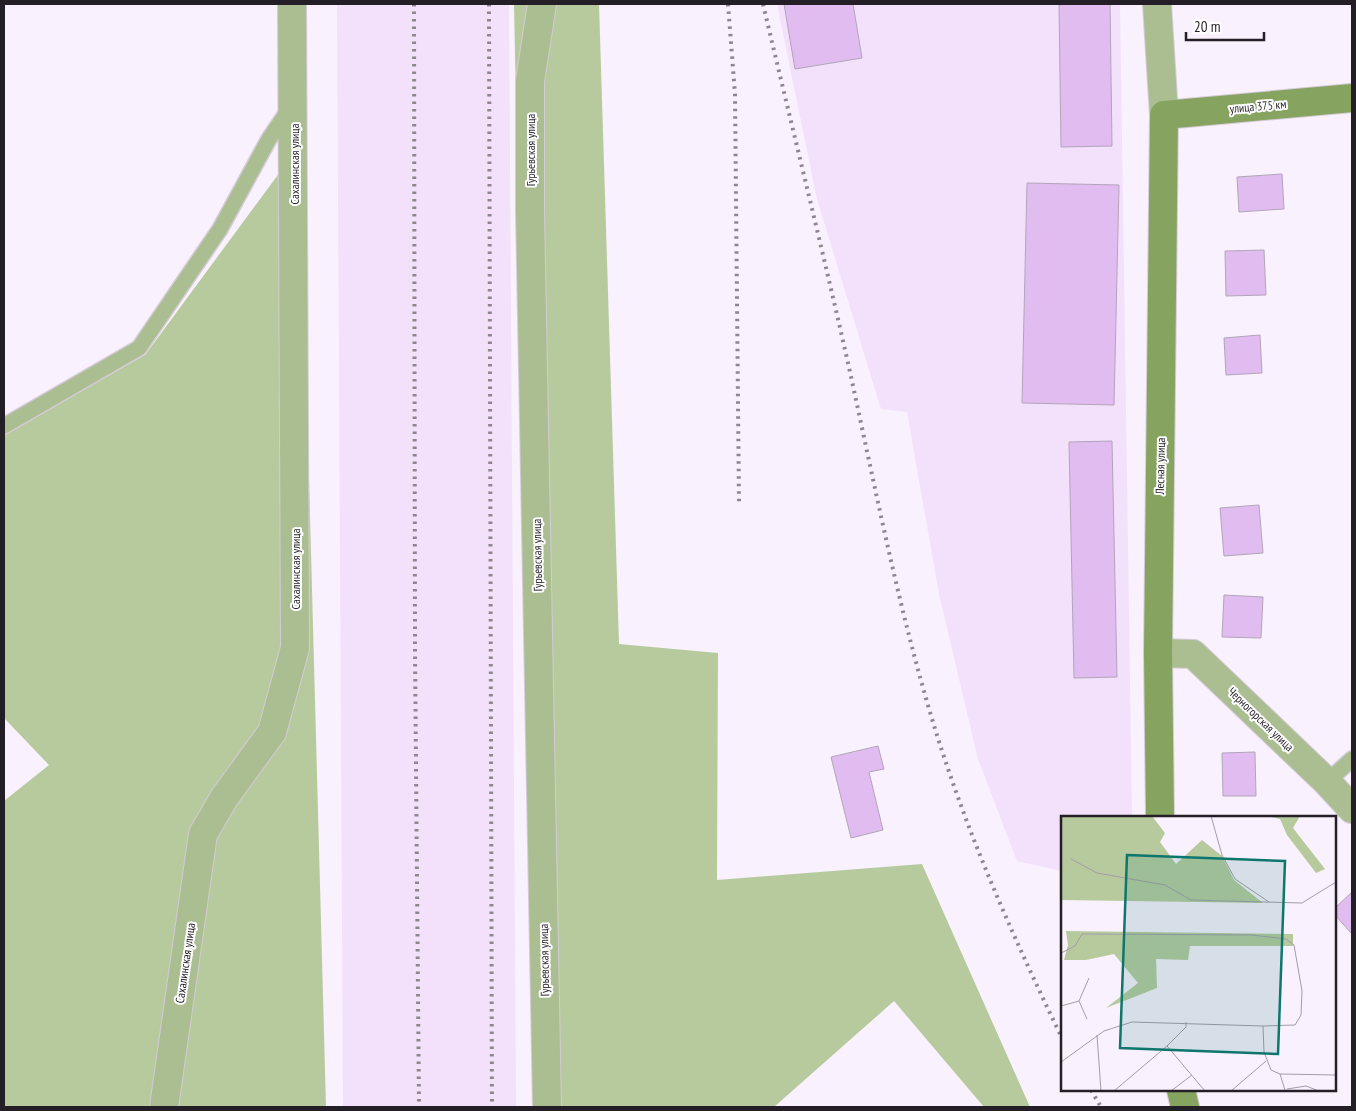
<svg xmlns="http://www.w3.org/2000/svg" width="1356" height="1111" viewBox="0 0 1356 1111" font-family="'PT Sans Narrow',sans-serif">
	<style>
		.built { fill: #f3e0fb }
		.green { fill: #b7ca9e }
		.building { fill: #e1bcf1; stroke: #b2a5b8 }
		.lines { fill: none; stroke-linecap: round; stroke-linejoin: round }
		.service-casing { stroke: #d3cbd6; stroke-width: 18 }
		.minor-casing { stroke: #d3cbd6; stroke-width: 30 }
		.secondary-casing { stroke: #d3cbd6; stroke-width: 30 }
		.service { stroke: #abbe92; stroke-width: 15 }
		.minor { stroke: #abbe92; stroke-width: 28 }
		.secondary { stroke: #87a360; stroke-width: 28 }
		.rail { stroke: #8c868f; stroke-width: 4; stroke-dasharray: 2.5 5; stroke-linecap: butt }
		.labels { text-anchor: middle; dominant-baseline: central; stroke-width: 4; stroke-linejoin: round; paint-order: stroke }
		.street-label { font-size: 12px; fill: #241f26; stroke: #fff }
		.inset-road { fill: none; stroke: #a49da7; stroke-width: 1 }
		.view { fill: #0f766e; fill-opacity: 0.15; stroke: #0f766e; stroke-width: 2.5 }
		.inset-edge { fill: none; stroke: #241f26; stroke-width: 2.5 }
	</style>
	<rect width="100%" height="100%" fill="#f9f1fd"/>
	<path class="built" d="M 337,4 L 509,4 L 516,1107 L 343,1107 Z
		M 777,4 L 1120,4 L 1132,817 L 1062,817 L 1062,871 L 1017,861 L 978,759 L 939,594 L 907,412 L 881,409 L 817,199 Z"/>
	<path class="green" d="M 514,4 L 599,4 L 619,644 L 718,653 L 717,880 L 922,864 L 1030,1107 L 984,1107 L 894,1001 L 774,1107 L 536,1107 Z
		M 300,145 L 326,1107 L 4,1107 L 4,801 L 49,765 L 4,718 L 4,434 L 145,355 Z"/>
	<path class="building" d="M 784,4 L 853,4 L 862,58 L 795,69 Z
		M 1059,4 L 1110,4 L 1112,146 L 1061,147 Z
		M 1282,174 L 1284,209 L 1239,212 L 1237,177 Z
		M 1027,183 L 1119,185 L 1114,405 L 1022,403 Z
		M 1264,250 L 1266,295 L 1226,296 L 1225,251 Z
		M 1260,335 L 1262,373 L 1226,375 L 1224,338 Z
		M 1112,441 L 1117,677 L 1074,678 L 1069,442 Z
		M 1259,505 L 1263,553 L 1224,556 L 1220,508 Z
		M 1224,595 L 1263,597 L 1261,638 L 1222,637 Z
		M 878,746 L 884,769 L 869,772 L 883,830 L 851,838 L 831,757 Z
		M 1255,752 L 1256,796 L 1223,796 L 1222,753 Z
		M 1352,892 L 1352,934 L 1335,915 L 1335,908 Z"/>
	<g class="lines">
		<g class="service-casing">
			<path id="service" d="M 4,426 L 139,348 L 220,229 L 269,139 L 290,108
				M 1327,782 L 1352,759"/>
		</g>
		<g class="minor-casing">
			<path id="minor" d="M 542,4 L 530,81 L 530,212 L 547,1107
				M 1157,4 L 1164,115
				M 1158,653 L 1193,654 L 1327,782 L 1352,809
				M 164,1107 L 203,834 L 224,798 L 272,732 L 295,648 L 292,4"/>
		</g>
		<g class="secondary-casing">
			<path id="secondary" d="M 1160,817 L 1158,653 L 1164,115 L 1352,98
				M 1181,1090 L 1185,1107"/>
		</g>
		<use href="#service" class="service"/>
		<use href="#minor" class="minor"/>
		<use href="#secondary" class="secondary"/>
		<path class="rail" d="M 414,4 L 415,651 L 419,1107
			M 489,4 L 492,1107
			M 728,4 L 735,94 L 739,504
			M 763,4 C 791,123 821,243 848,363 C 875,486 899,612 936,732 C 969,838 1014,939 1062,1038
			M 1091,1090 L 1101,1107"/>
	</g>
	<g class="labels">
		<g class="street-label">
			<text transform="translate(1258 106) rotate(-5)">улица 375 км</text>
			<text transform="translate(530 150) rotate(-90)">Гурьевская улица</text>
			<text transform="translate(294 164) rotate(-90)">Сахалинская улица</text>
			<text transform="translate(1160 466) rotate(-89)">Лесная улица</text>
			<text transform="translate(537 555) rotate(-91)">Гурьевская улица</text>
			<text transform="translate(295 569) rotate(-90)">Сахалинская улица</text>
			<text transform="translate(1261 719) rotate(44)">Черногорская улица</text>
			<text transform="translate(544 960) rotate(-91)">Гурьевская улица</text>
			<text transform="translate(185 963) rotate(-82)">Сахалинская улица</text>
		</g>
	</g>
	<g transform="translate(1061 816)">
		<rect width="275" height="275" fill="#f9f1fd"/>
		<path d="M 0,0 L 91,0 L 104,17 L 99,26 L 115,48 L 141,24 L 161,40 L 173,64 L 202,87 L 0,84 ZM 206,0 L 239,0 L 232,12 L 264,53 L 255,57 L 226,19 L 219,3 ZM 5,115 L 232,118 L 232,130 L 129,130 L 127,144 L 95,143 L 96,172 L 45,192 L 77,167 L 53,138 L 25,144 L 3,144 L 7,129 Z" fill="#b7ca9e"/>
		<path class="inset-road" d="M 150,0 L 161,39 L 174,63 L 208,86M 10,43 L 36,57 L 104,69 L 130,84 L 241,87 L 275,66M 0,137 L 14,130 L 21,118 L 191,119 L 225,123 L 233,129 L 241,175 L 240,199 L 234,209 L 202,210M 0,190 L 18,185M 26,203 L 18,185 L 28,162M 36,219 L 40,275M 106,230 L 144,275M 0,246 L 43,215 L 71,206 L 202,210 L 203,236 L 210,254 L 219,258 L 275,259M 219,258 L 224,274M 226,273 L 245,270 L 258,275M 53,275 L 106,230 L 125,211 L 125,206M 110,275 L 131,259M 170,275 L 205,245"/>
		<path class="view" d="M 66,39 L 224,45 L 217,238 L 59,232 Z"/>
		<rect width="275" height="275" class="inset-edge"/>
	</g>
	<rect width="1356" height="1111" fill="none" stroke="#241f26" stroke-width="10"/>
	<path d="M1186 32v8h78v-8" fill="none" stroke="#241f26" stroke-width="2.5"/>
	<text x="1194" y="32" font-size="15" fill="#241f26" stroke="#ffffff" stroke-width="4" paint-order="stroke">20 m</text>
</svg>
